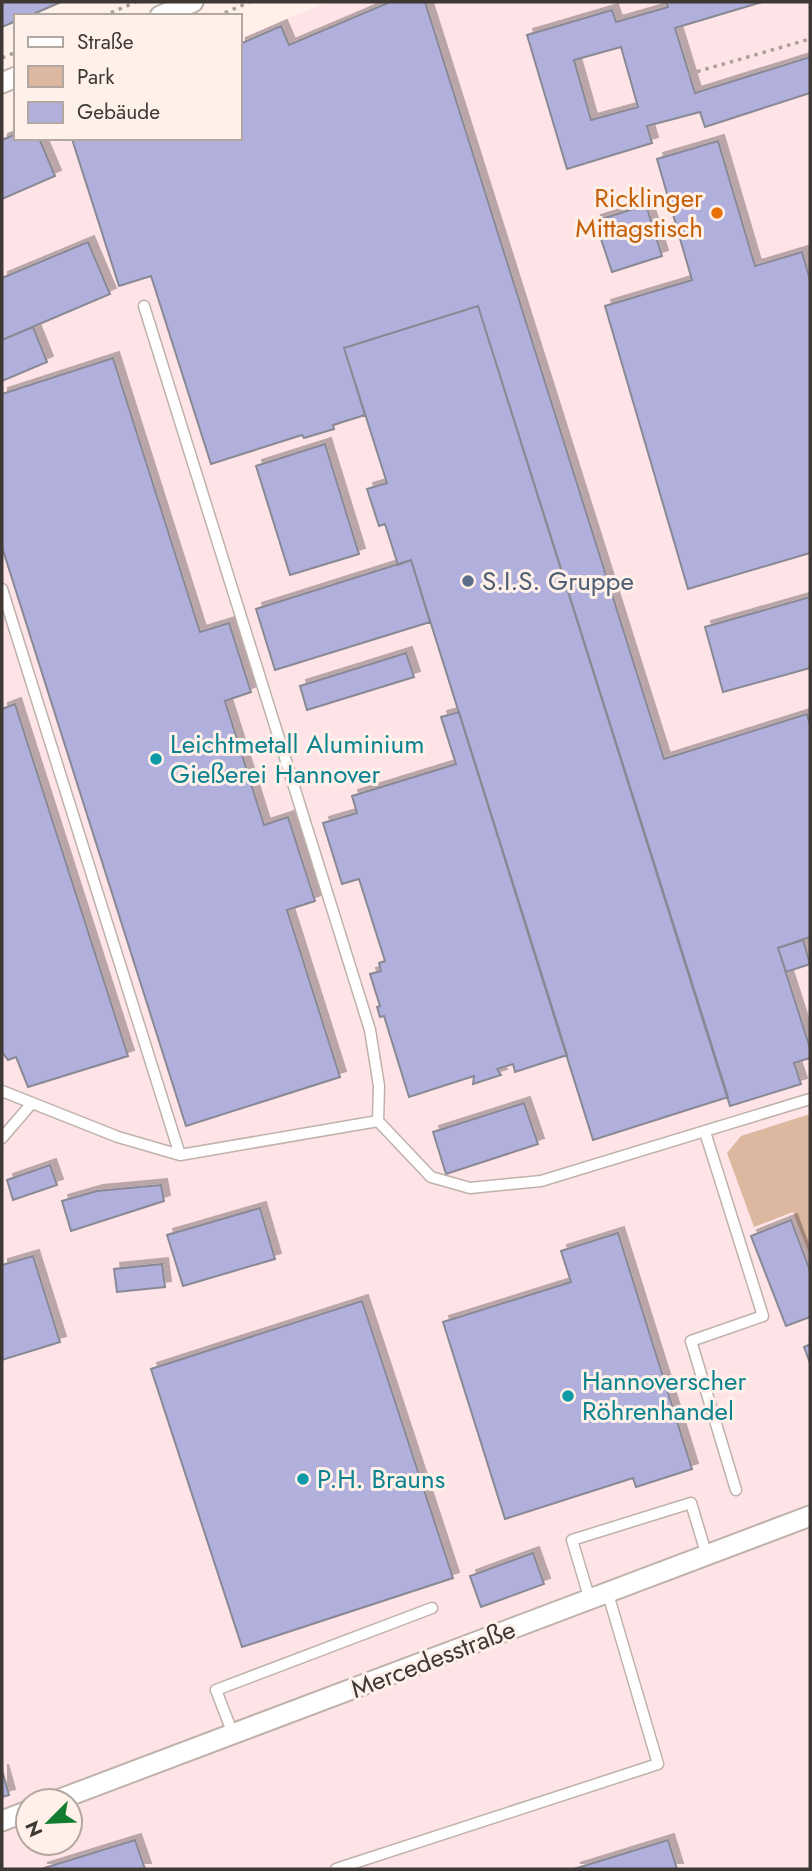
<svg xmlns="http://www.w3.org/2000/svg" width="812" height="1871" viewBox="0 0 812 1871" font-family="Jost,sans-serif">
	<style>
		.industrial { fill: #fee3e7; fill-rule: evenodd }
		.green { fill: #ddb8a1 }
		.building { fill: #b1afdb; stroke: #898995; stroke-width: 2; fill-rule: evenodd; filter: url(#shadow) }
		.lines { fill: none; stroke-linecap: round; stroke-linejoin: round }
		.service-casing { stroke: #bfb2aa; stroke-width: 13 }
		.minor-casing { stroke: #bfb2aa; stroke-width: 23 }
		.path { stroke: #aba19a; stroke-width: 3.5; stroke-dasharray: 3.5 5; stroke-linecap: butt }
		.service { stroke: #fff; stroke-width: 10 }
		.minor { stroke: #fff; stroke-width: 19 }
		.food-dot { fill: #e8710a; stroke: #fff1e9; stroke-width: 2.5 }
		.service-dot { fill: #5c6f8a; stroke: #fff1e9; stroke-width: 2.5 }
		.culture-dot { fill: #0f9aa8; stroke: #fff1e9; stroke-width: 2.5 }
		.labels { text-anchor: middle; dominant-baseline: central; stroke-width: 6; stroke-linejoin: round; paint-order: stroke }
		.food-label { font-size: 26px; fill: #c56008; stroke: #fff1e9; text-anchor: end }
		.service-label { font-size: 26px; fill: #4e5e75; stroke: #fff1e9; text-anchor: start }
		.culture-label { font-size: 26px; fill: #0d838f; stroke: #fff1e9; text-anchor: start }
		.street-label { font-size: 26px; fill: #3e3935; stroke: #fff1e9 }
	</style>
	<defs>
		<filter id="shadow"><feDropShadow dx="6" dy="-6" stdDeviation="0" flood-color="#0004"/></filter>
	</defs>
	<rect width="100%" height="100%" fill="#fff1e9"/>
	<path class="industrial" d="M 328,2 L 810,2 L 810,1869 L 2,1869 L 2,136 L 16,130 L 16,138 L 240,138 L 240,38 ZM 28,1801 L 70,1801 L 70,1843 L 28,1843 Z"/>
	<path class="green" d="M 810,1114 L 810,1256 L 793,1212 L 754,1227 L 727,1153 L 741,1136 Z"/>
	<path class="building" d="M 2,2 L 61,2 L 29,16 L 16,16 L 16,21 L 2,27 Z
		M 390,2 L 425,2 L 664,759 L 807,714 L 810,725 L 810,937 L 778,948 L 810,1048 L 810,1058 L 794,1063 L 801,1084 L 730,1106 L 478,306 L 344,348 L 365,415 L 333,425 L 334,429 L 304,438 L 302,435 L 211,464 L 151,276 L 119,286 L 72,139 L 240,138 L 240,44 L 281,26 L 289,45 Z
		M 666,2 L 762,2 L 675,28 L 695,93 L 810,57 L 810,93 L 705,127 L 700,112 L 647,126 L 652,143 L 567,169 L 527,35 L 612,10 L 616,22 L 668,7 ZM 621,47 L 638,107 L 591,120 L 574,60 Z
		M 16,134 L 16,138 L 39,138 L 55,176 L 2,199 L 2,140 Z
		M 718,141 L 755,266 L 802,252 L 810,280 L 810,553 L 688,589 L 605,306 L 692,280 L 657,159 Z
		M 646,205 L 662,256 L 612,272 L 595,221 Z
		M 88,242 L 110,294 L 2,340 L 2,278 Z
		M 478,306 L 728,1097 L 593,1140 L 411,560 L 398,565 L 385,524 L 379,526 L 367,489 L 387,483 L 344,348 Z
		M 33,327 L 47,362 L 2,381 L 2,340 Z
		M 113,358 L 200,632 L 229,623 L 251,692 L 225,701 L 264,825 L 288,817 L 315,901 L 287,910 L 340,1077 L 186,1126 L 2,547 L 2,394 Z
		M 325,444 L 359,554 L 290,575 L 256,466 Z
		M 411,560 L 430,622 L 275,670 L 256,609 Z
		M 810,597 L 810,668 L 723,692 L 705,627 Z
		M 406,653 L 414,677 L 307,710 L 300,686 Z
		M 15,704 L 128,1056 L 28,1087 L 16,1057 L 8,1060 L 2,1052 L 2,709 Z
		M 459,712 L 567,1055 L 515,1072 L 513,1064 L 497,1069 L 501,1075 L 473,1084 L 474,1076 L 409,1097 L 384,1016 L 380,1017 L 377,1007 L 380,1006 L 370,974 L 381,971 L 379,963 L 385,961 L 359,879 L 342,884 L 323,823 L 357,813 L 352,796 L 456,764 L 441,717 Z
		M 803,940 L 810,964 L 786,972 L 778,948 Z
		M 524,1103 L 538,1144 L 446,1174 L 433,1132 Z
		M 50,1165 L 57,1185 L 13,1200 L 7,1180 Z
		M 161,1185 L 164,1201 L 71,1231 L 62,1201 L 97,1191 Z
		M 260,1208 L 275,1259 L 183,1286 L 167,1235 Z
		M 791,1220 L 810,1271 L 810,1317 L 786,1326 L 751,1236 Z
		M 618,1233 L 692,1469 L 636,1487 L 633,1478 L 505,1519 L 443,1322 L 571,1282 L 561,1251 Z
		M 33,1256 L 60,1342 L 2,1360 L 2,1265 Z
		M 162,1264 L 165,1287 L 117,1292 L 114,1269 Z
		M 362,1301 L 453,1578 L 242,1647 L 151,1369 Z
		M 810,1344 L 810,1363 L 804,1347 Z
		M 533,1553 L 544,1584 L 481,1607 L 470,1576 Z
		M 2,1770 L 9,1795 L 2,1797 Z
		M 135,1840 L 145,1869 L 41,1869 Z
		M 668,1840 L 677,1869 L 574,1869 Z"/>
	<g class="lines">
		<g class="service-casing">
			<path id="service" d="M 144,306 L 370,1030 L 379,1086 L 378,1121
				M 2,589 L 180,1155
				M 2,1091 L 118,1137 L 180,1155 L 378,1121 L 431,1177 L 470,1188 L 541,1181 L 810,1099
				M 705,1132 L 763,1316 L 691,1341 L 736,1490
				M 2,1138 L 32,1103
				M 590,1600 L 572,1540 L 691,1503 L 707,1556
				M 233,1734 L 216,1690 L 432,1608
				M 336,1869 L 658,1764 L 608,1594"/>
		</g>
		<g class="minor-casing">
			<path id="minor" d="M 160,16 L 193,2
				M 2,83 L 16,77
				M 55,1801 L 810,1516
				M 2,1821 L 28,1811"/>
		</g>
		<path class="path" d="M 103,16 L 136,2
			M 217,16 L 250,2
			M 2,58 L 16,52
			M 689,74 L 810,39"/>
		<use href="#service" class="service"/>
		<use href="#minor" class="minor"/>
	</g>
	<circle class="food-dot" cx="717" cy="213" r="7"/>
	<circle class="service-dot" cx="468" cy="581" r="7"/>
	<g class="culture-dot">
		<circle cx="156" cy="759" r="7"/>
		<circle cx="568" cy="1396" r="7"/>
		<circle cx="303" cy="1479" r="7"/>
	</g>
	<g class="labels">
		<g class="food-label">
			<text x="703" y="198">Ricklinger<tspan x="703" dy="30">Mittagstisch</tspan></text>
		</g>
		<g class="service-label">
			<text x="482" y="581">S.I.S. Gruppe</text>
		</g>
		<g class="culture-label">
			<text x="170" y="744">Leichtmetall Aluminium<tspan x="170" dy="30">Gießerei Hannover</tspan></text>
			<text x="582" y="1381">Hannoverscher<tspan x="582" dy="30">Röhrenhandel</tspan></text>
			<text x="317" y="1479">P.H. Brauns</text>
		</g>
		<g class="street-label">
			<text transform="translate(433 1659) rotate(-21)">Mercedesstraße</text>
		</g>
	</g>
	<rect width="812" height="1871" fill="none" stroke="#3e3935" stroke-width="7"/>
	<rect x="14" y="14" width="228" height="126" fill="#fff1e9" stroke="#b2a7a1" stroke-width="2"/>
	<rect x="28" y="37" width="35" height="10" fill="#ffffff" stroke="#b2a7a1" stroke-width="2"/>
	<text x="77" y="49" font-size="21" fill="#3e3935">Straße</text>
	<rect x="28" y="66" width="35" height="21" fill="#ddb8a1" stroke="#b2a7a1" stroke-width="2"/>
	<text x="77" y="84" font-size="21" fill="#3e3935">Park</text>
	<rect x="28" y="102" width="35" height="21" fill="#b1afdb" stroke="#b2a7a1" stroke-width="2"/>
	<text x="77" y="119" font-size="21" fill="#3e3935">Gebäude</text>
	<g transform="translate(49 1822) rotate(246)"><circle r="33" fill="#fff1e9" stroke="#b2a7a1" stroke-width="2"/>
	<path d="M0-5L12 26L0 18L-12 26Z" fill="#117b2f"/>
	<text y="-10" font-size="19" font-weight="bold" text-anchor="middle" fill="#3e3935">N</text>
	</g>
</svg>
